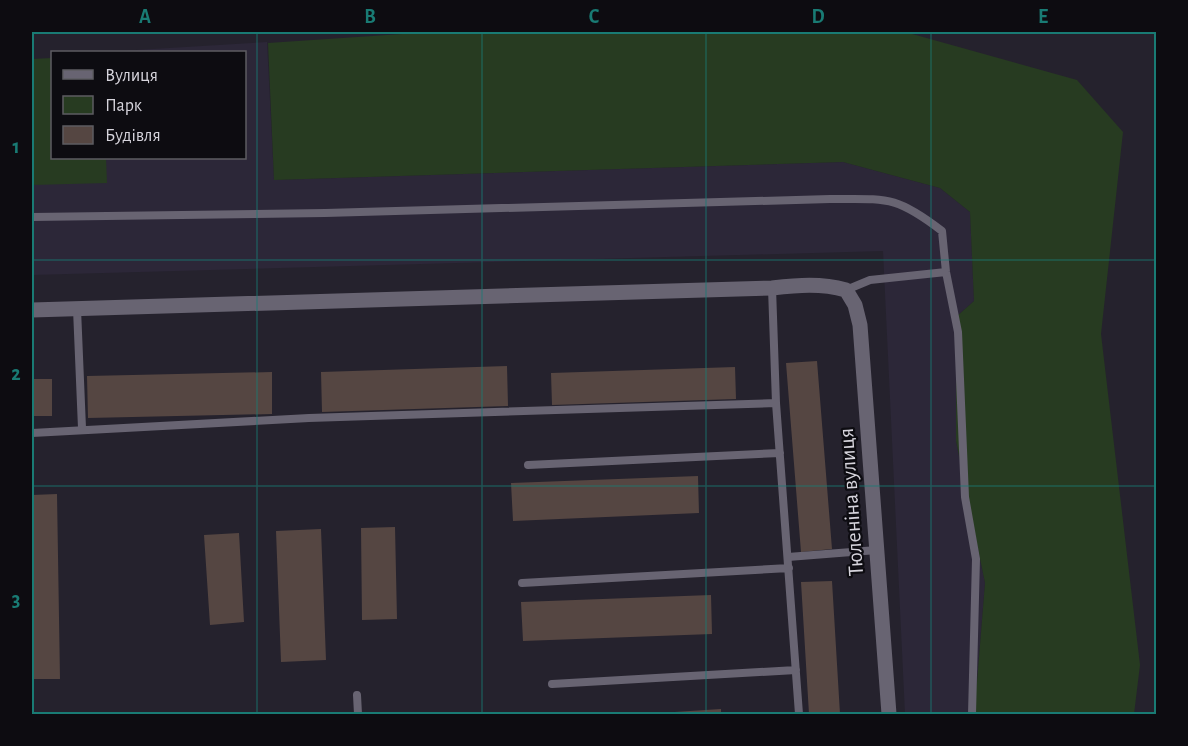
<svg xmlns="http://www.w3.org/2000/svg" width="1188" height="746" viewBox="0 0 1188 746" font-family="'Alegreya Sans',sans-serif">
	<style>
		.built { fill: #2c2738 }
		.green { fill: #273b21 }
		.building { fill: #554642 }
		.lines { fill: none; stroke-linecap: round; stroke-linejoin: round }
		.service { stroke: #686472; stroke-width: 8 }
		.minor { stroke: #686472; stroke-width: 15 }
		.grid { fill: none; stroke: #197b74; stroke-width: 1.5; stroke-opacity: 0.55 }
		.labels { text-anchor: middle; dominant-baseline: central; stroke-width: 4.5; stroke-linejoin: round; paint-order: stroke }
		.street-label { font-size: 22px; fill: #d6d4dc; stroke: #0d0c11 }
		.neatline { fill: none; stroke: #197b74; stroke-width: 2 }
		.grid-label { font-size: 20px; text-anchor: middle; font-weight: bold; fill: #197b74 }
	</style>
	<rect width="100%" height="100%" fill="#25222d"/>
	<path class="built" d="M 267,42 L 274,180 L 843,162 L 940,188 L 970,212 L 974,301 L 956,317 L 956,441 L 985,583 L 977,682 L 971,714 L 905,714 L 883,251 L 32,275 L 32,185 L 106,158 L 244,158 L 244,52 L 103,52 Z"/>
	<path class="green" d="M 432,32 L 905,32 L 1077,80 L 1123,132 L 1101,334 L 1140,665 L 1134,714 L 971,714 L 977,682 L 985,583 L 956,441 L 956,317 L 974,301 L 970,212 L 940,188 L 843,162 L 274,180 L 268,43 Z
		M 52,58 L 52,158 L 106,158 L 107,183 L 32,185 L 32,59 Z"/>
	<path class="building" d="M 817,361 L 832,549 L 801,552 L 786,363 Z
		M 507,366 L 508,406 L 322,412 L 321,372 Z
		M 735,367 L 736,399 L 552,405 L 551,373 Z
		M 272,372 L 272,414 L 88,418 L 87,376 Z
		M 32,379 L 52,379 L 52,416 L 32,416 Z
		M 698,476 L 699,513 L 513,521 L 511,483 Z
		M 57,494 L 60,679 L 32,679 L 32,495 Z
		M 395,527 L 397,619 L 362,620 L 361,528 Z
		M 321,529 L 326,660 L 281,662 L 276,531 Z
		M 239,533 L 244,622 L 210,625 L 204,535 Z
		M 832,581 L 840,714 L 809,714 L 801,582 Z
		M 711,595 L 712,634 L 523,641 L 521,602 Z
		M 721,709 L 721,714 L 659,714 L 659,713 Z"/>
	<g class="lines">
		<path class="service" d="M 32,217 L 325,213 L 830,199 C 887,199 895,195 942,231 L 946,272 L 958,332 L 965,497 L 976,559 L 972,714
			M 772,288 L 776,403 L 799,714
			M 846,290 L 870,280 L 946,272
			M 77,309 L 82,428
			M 32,433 L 309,418 L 776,403
			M 528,465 L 780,453
			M 788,557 L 877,550
			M 522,583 L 789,568
			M 552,684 L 796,670
			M 357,695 L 358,714"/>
		<path class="minor" d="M 32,310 L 772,288 C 798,285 821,283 846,290 L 855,305 L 860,325 L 889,714"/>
	</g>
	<path class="grid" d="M 257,32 L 257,714M 482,32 L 482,714M 706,32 L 706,714M 931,32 L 931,714M 32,260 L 1156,260M 32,486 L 1156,486"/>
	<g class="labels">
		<g class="street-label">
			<text transform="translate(851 502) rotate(-94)">Тюленіна вулиця</text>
		</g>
	</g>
	<rect width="1188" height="746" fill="none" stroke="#0d0c11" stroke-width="66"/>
	<rect x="51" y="51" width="195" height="108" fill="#0d0c11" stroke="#5d5c62" stroke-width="1.5"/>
	<rect x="63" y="70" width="30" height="9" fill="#686472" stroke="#5d5c62" stroke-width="1.5"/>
	<text x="105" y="81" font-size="18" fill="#d6d4dc">Вулиця</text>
	<rect x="63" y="96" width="30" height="18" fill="#273b21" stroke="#5d5c62" stroke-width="1.5"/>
	<text x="105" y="111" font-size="18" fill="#d6d4dc">Парк</text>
	<rect x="63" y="126" width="30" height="18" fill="#554642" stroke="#5d5c62" stroke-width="1.5"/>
	<text x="105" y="141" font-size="18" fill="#d6d4dc">Будівля</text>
	<rect x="33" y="33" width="1122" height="680" class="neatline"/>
	<g class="grid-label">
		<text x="145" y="23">A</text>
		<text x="370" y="23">B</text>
		<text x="594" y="23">C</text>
		<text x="818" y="23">D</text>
		<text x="1043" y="23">E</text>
		<text x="16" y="153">1</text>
		<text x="16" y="380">2</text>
		<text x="16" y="606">3</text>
	</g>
</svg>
